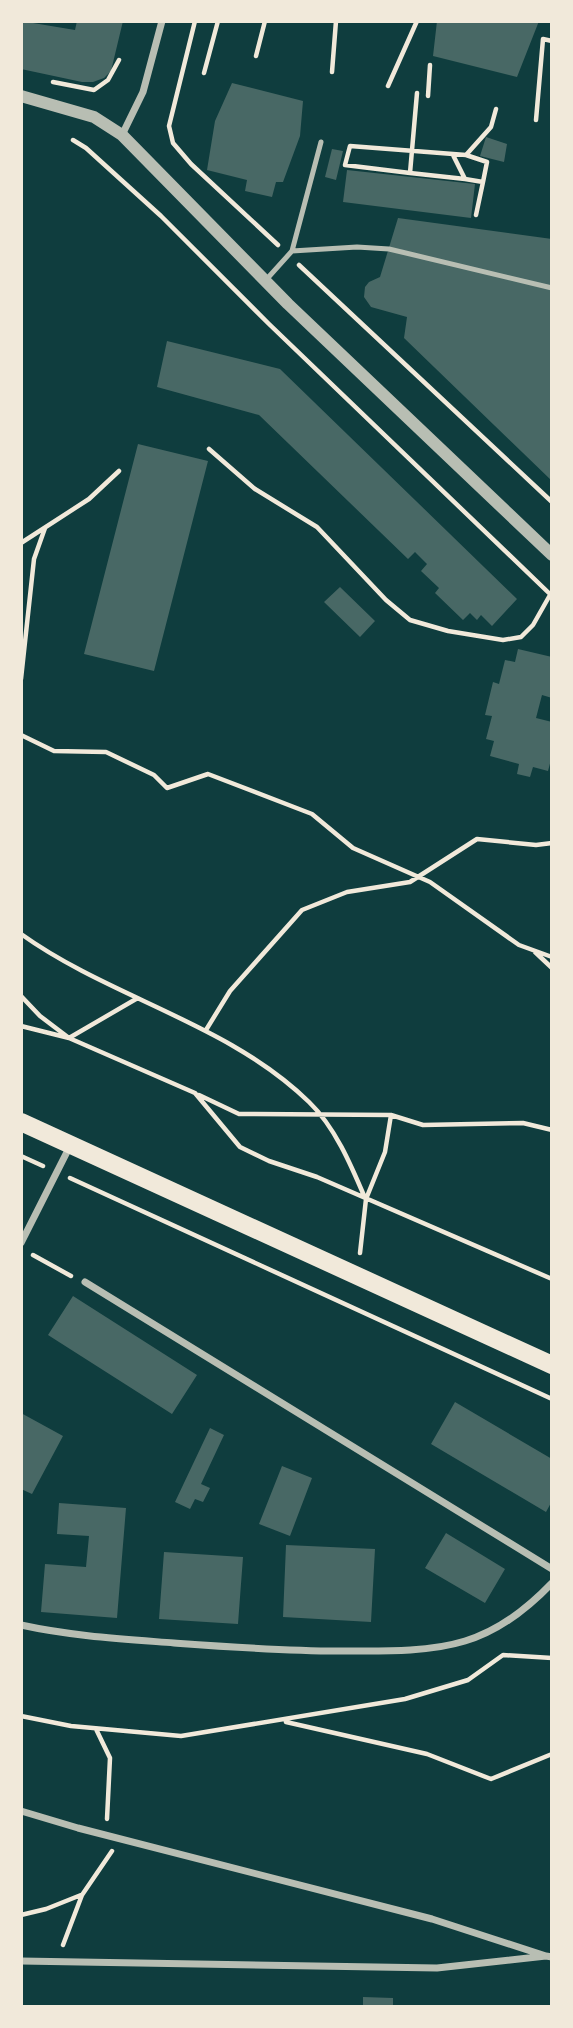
<svg xmlns="http://www.w3.org/2000/svg" width="573" height="2028" viewBox="0 0 573 2028" font-family="'IBM Plex Serif',serif">
	<style>
		.building { fill: #486865 }
		.lines { fill: none; stroke-linecap: round; stroke-linejoin: round }
		.path { stroke: #f1e9da; stroke-width: 4.5 }
		.service { stroke: #b8beb3; stroke-width: 5 }
		.minor { stroke: #b8beb3; stroke-width: 7 }
		.tertiary { stroke: #b8beb3; stroke-width: 12 }
		.primary { stroke: #f1e9da; stroke-width: 18 }
	</style>
	<rect width="100%" height="100%" fill="#0f3d3e"/>
	<path class="building" d="M 21,21 L 75,30 L 77,21 L 123,21 L 111,71 L 104,78 L 93,82 L 82,82 L 21,69 Z
		M 437,21 L 539,21 L 517,77 L 433,56 Z
		M 232,83 L 303,101 L 300,136 L 283,182 L 276,182 L 272,197 L 245,191 L 247,180 L 207,170 L 215,121 Z
		M 486,137 L 507,144 L 504,162 L 480,156 Z
		M 332,149 L 343,151 L 336,180 L 325,177 Z
		M 347,170 L 475,184 L 471,218 L 343,202 Z
		M 398,218 L 552,239 L 552,481 L 404,338 L 407,317 L 371,307 L 364,297 L 365,287 L 369,282 L 380,277 Z
		M 167,341 L 280,369 L 517,599 L 492,626 L 481,615 L 477,620 L 470,613 L 463,620 L 435,593 L 439,588 L 421,571 L 427,564 L 415,552 L 408,559 L 259,415 L 157,387 Z
		M 138,444 L 208,461 L 154,671 L 84,654 Z
		M 340,587 L 375,621 L 360,637 L 324,602 Z
		M 518,649 L 552,657 L 552,698 L 542,695 L 536,718 L 552,722 L 552,756 L 548,771 L 533,767 L 530,777 L 517,774 L 519,764 L 490,756 L 494,741 L 486,739 L 492,716 L 485,715 L 493,682 L 499,684 L 505,660 L 515,662 Z
		M 73,1296 L 197,1375 L 172,1414 L 48,1335 Z
		M 455,1402 L 552,1459 L 552,1501 L 546,1512 L 431,1444 Z
		M 21,1413 L 63,1436 L 32,1494 L 21,1489 Z
		M 210,1428 L 224,1435 L 201,1484 L 210,1488 L 203,1502 L 195,1499 L 190,1509 L 175,1502 Z
		M 282,1466 L 312,1478 L 290,1536 L 259,1524 Z
		M 59,1503 L 126,1508 L 117,1618 L 41,1612 L 45,1564 L 86,1567 L 89,1536 L 57,1534 Z
		M 446,1533 L 505,1569 L 485,1603 L 425,1568 Z
		M 286,1545 L 375,1549 L 371,1622 L 283,1617 Z
		M 164,1552 L 243,1557 L 238,1624 L 159,1619 Z
		M 363,1997 L 393,1998 L 393,2007 L 363,2007 Z"/>
	<g class="lines">
		<path class="path" d="M 195,21 L 169,126 L 173,143 L 191,164 L 278,245
			M 256,56 L 265,21
			M 332,72 L 336,21
			M 204,73 L 218,21
			M 53,82 L 94,90 L 108,80 L 119,60
			M 388,86 L 417,21
			M 417,93 L 410,173 L 345,165 L 350,146 L 466,155 L 491,127 L 496,109
			M 428,96 L 430,65
			M 536,120 L 543,39 L 552,41
			M 73,140 L 86,148 L 161,216 L 269,324 L 552,596
			M 466,155 L 487,162 L 483,182
			M 410,173 L 465,179 L 453,155
			M 465,179 L 483,182 L 476,215
			M 299,265 L 552,502
			M 209,449 L 255,489 L 317,527 L 386,600 L 410,620 L 448,631 L 503,640 L 521,637 L 533,625 L 550,595
			M 21,543 L 89,499 L 119,471
			M 21,679 L 34,559 L 45,528
			M 21,735 L 54,751 L 106,752 L 154,775 L 167,788 L 208,774 L 312,814 L 353,848 L 430,882 L 519,945 L 552,957
			M 21,934 C 112,999 228,1023 309,1102 C 335,1127 351,1165 365,1198
			M 535,952 L 552,968
			M 21,996 L 40,1016 L 69,1038 L 136,999
			M 21,1026 L 69,1038 L 195,1093 L 240,1147 L 269,1161 L 317,1177 L 552,1279
			M 206,1030 L 230,991 L 302,910 L 347,892 L 410,882 L 477,839 L 536,845 L 552,843
			M 199,1095 L 239,1114 L 391,1115 L 423,1125 L 523,1123 L 552,1130
			M 21,1156 L 43,1166
			M 70,1178 L 552,1399
			M 360,1253 L 366,1199 L 385,1152 L 391,1115
			M 33,1255 L 71,1276
			M 21,1716 L 71,1726 L 181,1736 L 405,1699 L 468,1680 L 503,1655 L 552,1658
			M 286,1722 L 427,1754 L 491,1779 L 552,1754
			M 96,1729 L 110,1758 L 107,1819
			M 21,1915 L 46,1909 L 81,1895
			M 63,1945 L 82,1895 L 112,1851"/>
		<path class="service" d="M 292,251 L 321,142
			M 265,281 L 292,251 L 357,247 L 389,249 L 552,288"/>
		<path class="minor" d="M 122,135 L 143,92 L 162,21
			M 21,1243 L 70,1146
			M 85,1282 L 552,1569
			M 21,1625 C 71,1636 123,1639 174,1643 C 229,1647 283,1651 338,1651 C 379,1651 426,1653 465,1641 C 499,1631 528,1608 552,1583
			M 21,1811 L 78,1828 L 432,1919 L 546,1956
			M 21,1961 L 437,1968 L 546,1956 L 552,1957"/>
		<path class="tertiary" d="M 21,96 L 94,117 L 122,135 L 288,304 L 552,555"/>
		<path class="primary" d="M 21,1122 L 552,1365"/>
	</g>
	<rect width="573" height="2028" fill="none" stroke="#f1e9da" stroke-width="46"/>
</svg>
